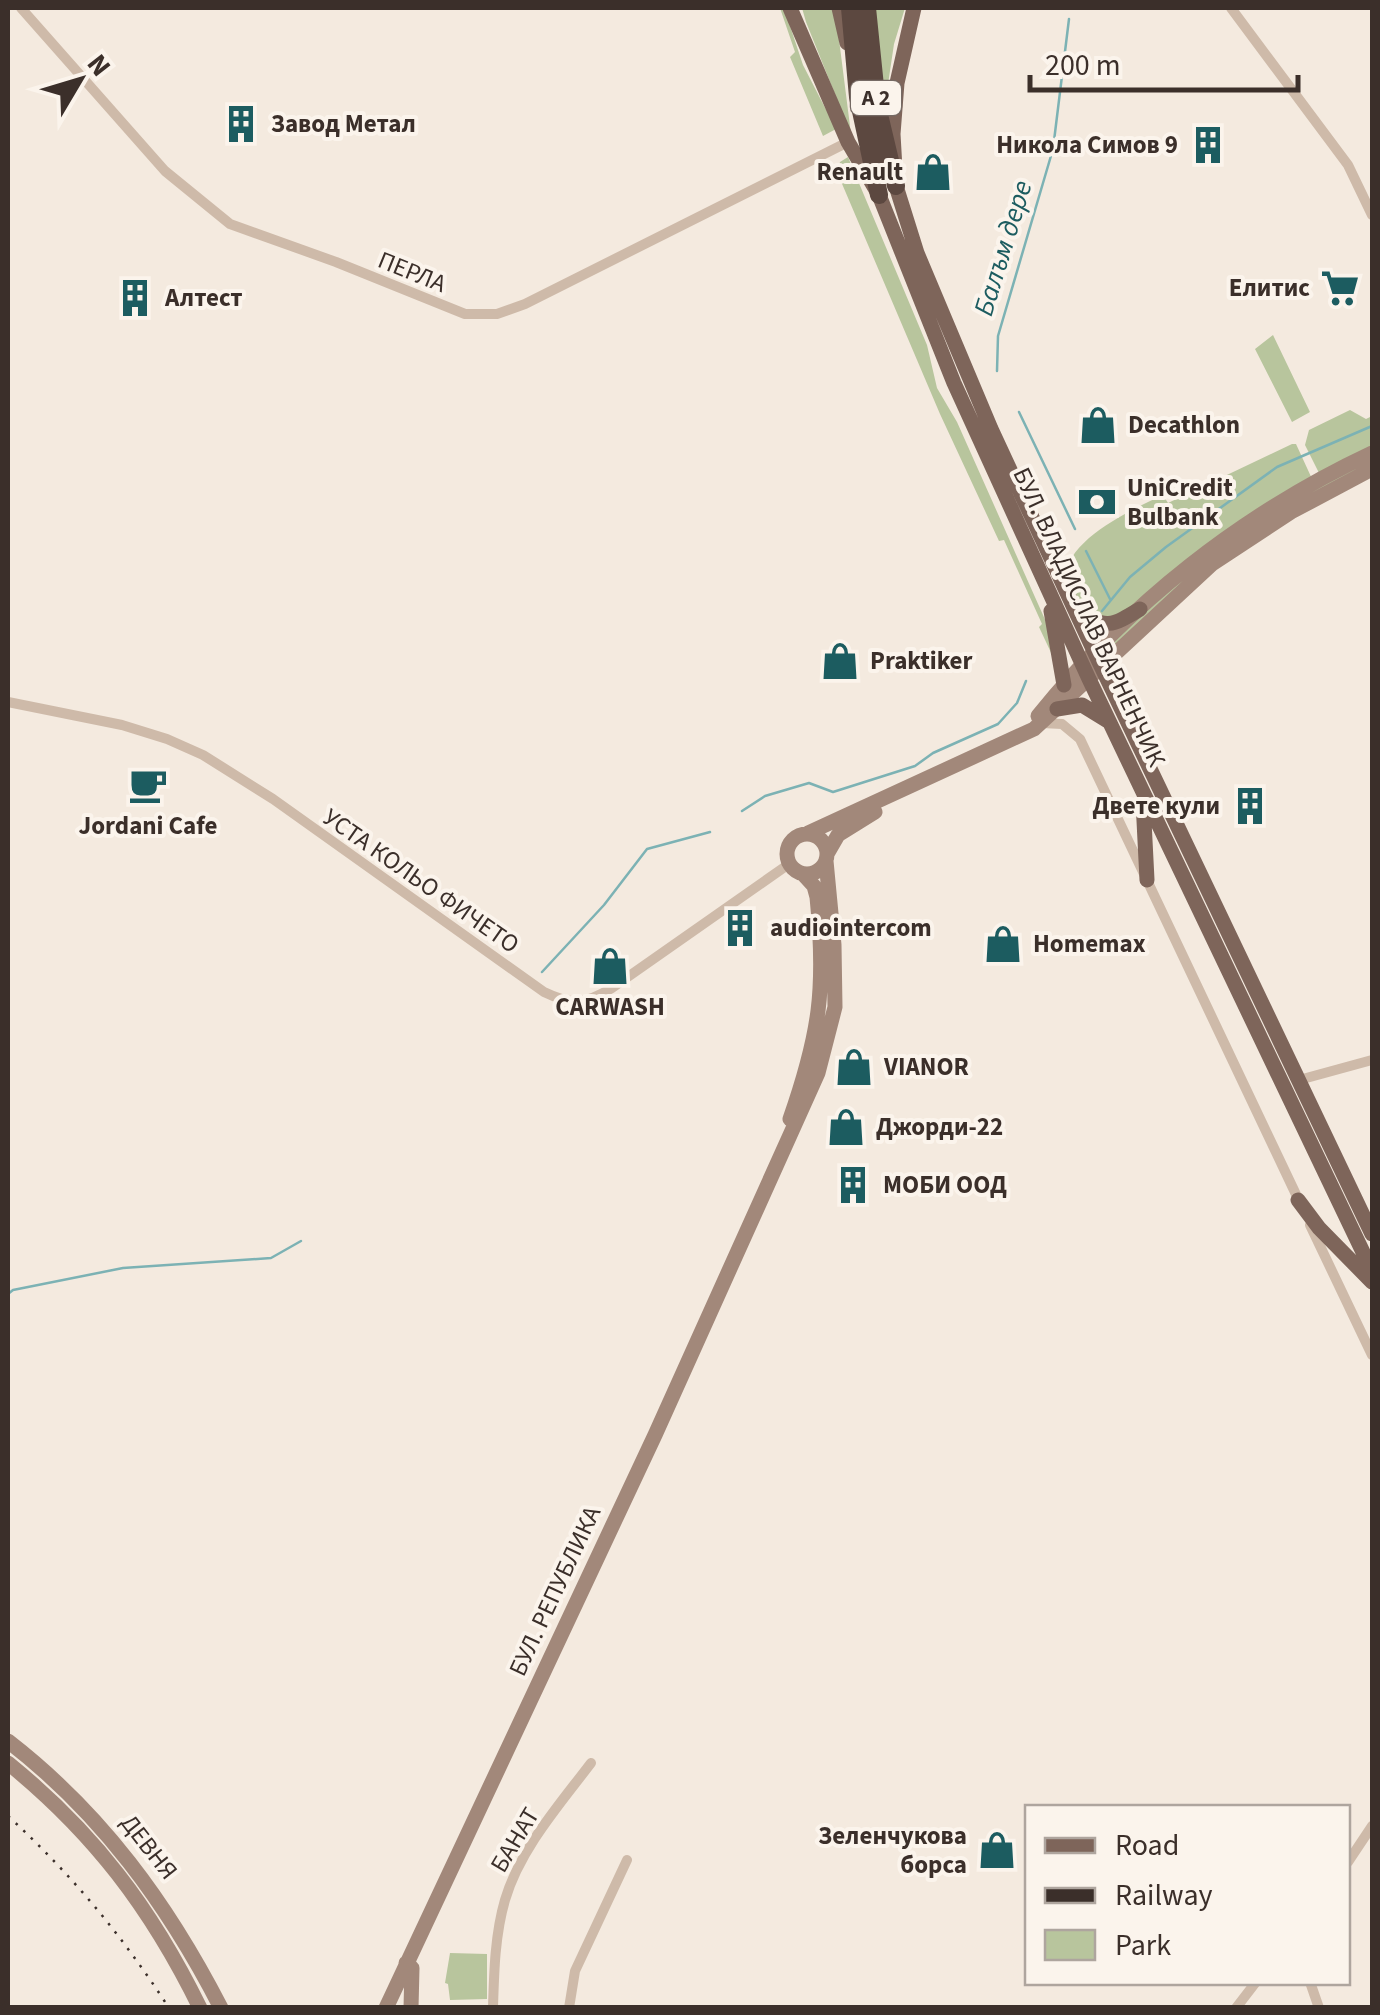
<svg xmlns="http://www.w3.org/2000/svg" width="1380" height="2015" viewBox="0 0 1380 2015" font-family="'Source Sans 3',sans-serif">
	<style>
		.green { fill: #b8c59d }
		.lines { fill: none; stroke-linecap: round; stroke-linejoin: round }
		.stream { stroke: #7cb2b4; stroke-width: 2.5 }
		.street { stroke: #cebaa9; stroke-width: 10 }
		.secondary { stroke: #a2887a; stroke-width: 15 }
		.primary { stroke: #7e655a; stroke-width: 15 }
		.highway { stroke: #5c4840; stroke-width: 18 }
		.rail { stroke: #3b2f2a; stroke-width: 2.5; stroke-dasharray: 2.5 8; stroke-linecap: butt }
		.labels { text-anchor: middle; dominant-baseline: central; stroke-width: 8; stroke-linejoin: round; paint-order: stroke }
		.shield { fill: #fbf4ec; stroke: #756a64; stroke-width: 2.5 }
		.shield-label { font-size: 22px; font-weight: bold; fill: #3b2f2a }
		.poi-label { font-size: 25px; font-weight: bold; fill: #3b2f2a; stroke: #fbf4ec; text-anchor: start }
		.street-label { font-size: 25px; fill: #3b2f2a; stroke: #fbf4ec }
		.water-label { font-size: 28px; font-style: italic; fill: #1c5c60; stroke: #fbf4ec }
	</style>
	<rect width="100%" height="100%" fill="#f4eadf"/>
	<path class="green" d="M 780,8 L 784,8 L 803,65 L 836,129 L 823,136 L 790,57 L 795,52 Z
		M 802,8 L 835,8 L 851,134 L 806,22 Z
		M 875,8 L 905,8 L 894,44 L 884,111 Z
		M 848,157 L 927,345 L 937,388 L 957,422 L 1051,633 L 1054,659 L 1039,627 L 1042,624 L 1004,540 L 999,541 L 940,414 L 837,172 L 840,162 Z
		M 1273,335 L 1310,412 L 1292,422 L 1255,349 Z
		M 1350,410 L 1366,419 L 1372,416 L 1372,469 L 1212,563 L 1117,650 L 1109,640 L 1136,614 L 1095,623 C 1087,614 1074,603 1069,593 C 1048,547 1131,510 1163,495 L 1168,503 L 1292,444 L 1296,444 L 1313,481 L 1321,477 L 1305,445 L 1309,430 Z
		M 450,1953 L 487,1954 L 487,1999 L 450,2000 L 448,1984 L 445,1983 Z"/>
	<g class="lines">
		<path class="stream" d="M 997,371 L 998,336 L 1053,149 L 1069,19
			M 1019,412 L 1075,529
			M 1086,551 L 1110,599
			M 1102,611 L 1130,577 L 1166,547 L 1277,467 L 1372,426
			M 742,811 L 765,796 L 809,783 L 833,792 L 915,766 L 933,753 L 998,724 L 1017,703 L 1026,681
			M 542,972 L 604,905 L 647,849 L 710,832
			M 8,1294 L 13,1290 L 123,1268 L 271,1258 L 301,1241"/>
		<path class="street" d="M 21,8 L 165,171 L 230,224 L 336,262 L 465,314 L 497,314 L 525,304 L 848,142
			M 1231,8 L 1348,165 L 1372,215
			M 8,702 L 122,725 L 167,739 L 203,755 L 273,799 L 544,992 C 573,1006 585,1004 612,988 L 789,864
			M 1042,723 L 1062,724 L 1080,739 L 1301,1205
			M 1299,1080 L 1372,1060
			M 1310,1225 L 1372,1355
			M 1348,1862 L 1372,1826
			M 1310,1982 L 1319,2008
			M 493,2008 C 494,1972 495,1934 505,1900 C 520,1849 560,1804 591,1763
			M 569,2008 L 575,1971 L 627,1860
			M 1236,2008 L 1256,1982"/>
		<path class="secondary" d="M 1038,716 C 1128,604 1242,514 1372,453
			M 808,833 L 1034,729 L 1212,564 L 1291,512 L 1372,469
			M787 854a20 20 0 1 1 40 0a20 20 0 1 1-40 0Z
			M 827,854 L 838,835 L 875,812
			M 790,1119 C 820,1033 826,988 817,897 L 814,886 L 803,874
			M 8,1741 C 101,1813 167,1903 221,2008
			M 8,1763 C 94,1833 151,1908 200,2008
			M 406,1963 L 412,1968 L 411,2008
			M 386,2008 L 655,1435 L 818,1073 L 835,1007 L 834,945 L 826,861"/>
		<path class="primary" d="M 790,8 L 848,142 L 879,195 L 954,383 L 1089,679 L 1372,1271
			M 839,8 L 847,43
			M 914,8 L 897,83 L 893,134 L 896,186 L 917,253 L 991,429 L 1101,666 L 1372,1234
			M 1077,610 C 1105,630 1112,626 1140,609
			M 1051,611 L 1064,685
			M 1057,709 L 1082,705 L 1108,721
			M 1143,801 L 1147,880
			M 1298,1200 L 1319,1228 L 1372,1282"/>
		<path class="highway" d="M 850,8 L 858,97 L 879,195
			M 867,8 L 877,106 L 896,186"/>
		<path class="rail" d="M 8,1816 C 72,1875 121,1934 169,2008"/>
	</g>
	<defs>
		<g id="building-bare" transform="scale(3)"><path d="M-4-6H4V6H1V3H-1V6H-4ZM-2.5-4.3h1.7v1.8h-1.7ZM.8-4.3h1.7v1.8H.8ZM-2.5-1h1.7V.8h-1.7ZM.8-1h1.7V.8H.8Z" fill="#1c5c60" stroke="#fbf4ec" stroke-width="2.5" paint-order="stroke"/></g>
		<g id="shop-bare" transform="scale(3)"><path d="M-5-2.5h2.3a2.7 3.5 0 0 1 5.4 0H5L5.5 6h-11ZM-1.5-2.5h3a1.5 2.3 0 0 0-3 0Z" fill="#1c5c60" stroke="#fbf4ec" stroke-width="2.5" paint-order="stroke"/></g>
		<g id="supermarket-bare" transform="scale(3)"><path d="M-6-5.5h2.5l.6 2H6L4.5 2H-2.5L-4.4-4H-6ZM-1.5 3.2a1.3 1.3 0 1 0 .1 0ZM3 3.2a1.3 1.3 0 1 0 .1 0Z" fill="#1c5c60" stroke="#fbf4ec" stroke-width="2.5" paint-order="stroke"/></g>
		<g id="bank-bare" transform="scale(3)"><path d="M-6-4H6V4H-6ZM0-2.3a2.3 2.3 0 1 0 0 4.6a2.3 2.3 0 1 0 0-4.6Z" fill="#1c5c60" stroke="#fbf4ec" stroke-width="2.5" paint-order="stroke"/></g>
		<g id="cafe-bare" transform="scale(3)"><path d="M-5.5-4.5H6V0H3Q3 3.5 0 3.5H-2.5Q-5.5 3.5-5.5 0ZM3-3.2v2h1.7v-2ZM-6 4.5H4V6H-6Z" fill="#1c5c60" stroke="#fbf4ec" stroke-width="2.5" paint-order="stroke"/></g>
	</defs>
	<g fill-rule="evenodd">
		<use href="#building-bare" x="241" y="124"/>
		<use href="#building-bare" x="1208" y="145"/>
		<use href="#shop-bare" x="933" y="172"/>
		<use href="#supermarket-bare" x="1340" y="288"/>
		<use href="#building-bare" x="135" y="298"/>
		<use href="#shop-bare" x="1098" y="425"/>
		<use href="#bank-bare" x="1097" y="502"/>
		<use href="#shop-bare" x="840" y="661"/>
		<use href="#cafe-bare" x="148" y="785"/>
		<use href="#building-bare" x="1250" y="806"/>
		<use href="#building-bare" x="740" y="928"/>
		<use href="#shop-bare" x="1003" y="944"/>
		<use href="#shop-bare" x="610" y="966"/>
		<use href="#shop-bare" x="854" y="1067"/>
		<use href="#shop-bare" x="846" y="1127"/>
		<use href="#building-bare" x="853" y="1185"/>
		<use href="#shop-bare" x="997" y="1850"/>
	</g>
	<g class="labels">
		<rect class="shield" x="851" y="81" width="50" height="34" rx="8"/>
		<g class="shield-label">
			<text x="876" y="98">A 2</text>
		</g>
		<g class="poi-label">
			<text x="271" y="124">Завод Метал</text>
			<text x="1178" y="145" text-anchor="end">Никола Симов 9</text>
			<text x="903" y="172" text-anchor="end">Renault</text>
			<text x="1310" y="288" text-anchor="end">Елитис</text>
			<text x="165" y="298">Алтест</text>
			<text x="1128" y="425">Decathlon</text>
			<text x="1127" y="488">UniCredit<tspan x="1127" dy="29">Bulbank</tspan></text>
			<text x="870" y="661">Praktiker</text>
			<text x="1220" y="806" text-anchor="end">Двете кули</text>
			<text x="148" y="826" text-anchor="middle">Jordani Cafe</text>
			<text x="770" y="928">audiointercom</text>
			<text x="1033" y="944">Homemax</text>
			<text x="610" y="1007" text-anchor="middle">CARWASH</text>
			<text x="884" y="1067">VIANOR</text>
			<text x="876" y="1127">Джорди-22</text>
			<text x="883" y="1185">МОБИ ООД</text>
			<text x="967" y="1836" text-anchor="end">Зеленчукова<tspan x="967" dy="29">борса</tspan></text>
		</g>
		<g class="street-label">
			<text transform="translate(412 272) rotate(22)">ПЕРЛА</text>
			<text transform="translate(1089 617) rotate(65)">БУЛ. ВЛАДИСЛАВ ВАРНЕНЧИК</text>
			<text transform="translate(421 881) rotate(35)">УСТА КОЛЬО ФИЧЕТО</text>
			<text transform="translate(555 1591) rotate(-65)">БУЛ. РЕПУБЛИКА</text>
			<text transform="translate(515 1840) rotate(-59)">БАНАТ</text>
			<text transform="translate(149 1847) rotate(52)">ДЕВНЯ</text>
		</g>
		<g class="water-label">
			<text transform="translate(1003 248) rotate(-73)">Балъм дере</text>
		</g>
	</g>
	<rect width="1380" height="2015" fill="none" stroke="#3b2f2a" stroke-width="20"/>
	<rect x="1025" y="1805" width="325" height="180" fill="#fbf4ec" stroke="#aea59e" stroke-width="2.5"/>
	<rect x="1045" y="1838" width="50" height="15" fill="#7e655a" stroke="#aea59e" stroke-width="2.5"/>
	<text x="1115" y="1855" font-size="30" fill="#3b2f2a">Road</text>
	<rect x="1045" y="1888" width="50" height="15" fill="#3b2f2a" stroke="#aea59e" stroke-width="2.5"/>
	<text x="1115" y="1905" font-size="30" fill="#3b2f2a">Railway</text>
	<rect x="1045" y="1930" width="50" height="30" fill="#b8c59d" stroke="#aea59e" stroke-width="2.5"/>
	<text x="1115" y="1955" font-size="30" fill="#3b2f2a">Park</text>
	<g transform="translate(80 80) rotate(52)" stroke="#fbf4ec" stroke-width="8" paint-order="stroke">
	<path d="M0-8L18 38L0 25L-18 38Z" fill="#3b2f2a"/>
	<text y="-15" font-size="28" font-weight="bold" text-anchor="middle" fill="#3b2f2a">N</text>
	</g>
	<path d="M1030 75v15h268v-15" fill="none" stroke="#3b2f2a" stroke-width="5"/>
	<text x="1045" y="75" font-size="30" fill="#3b2f2a" stroke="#fbf4ec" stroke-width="8" paint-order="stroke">200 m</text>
</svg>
